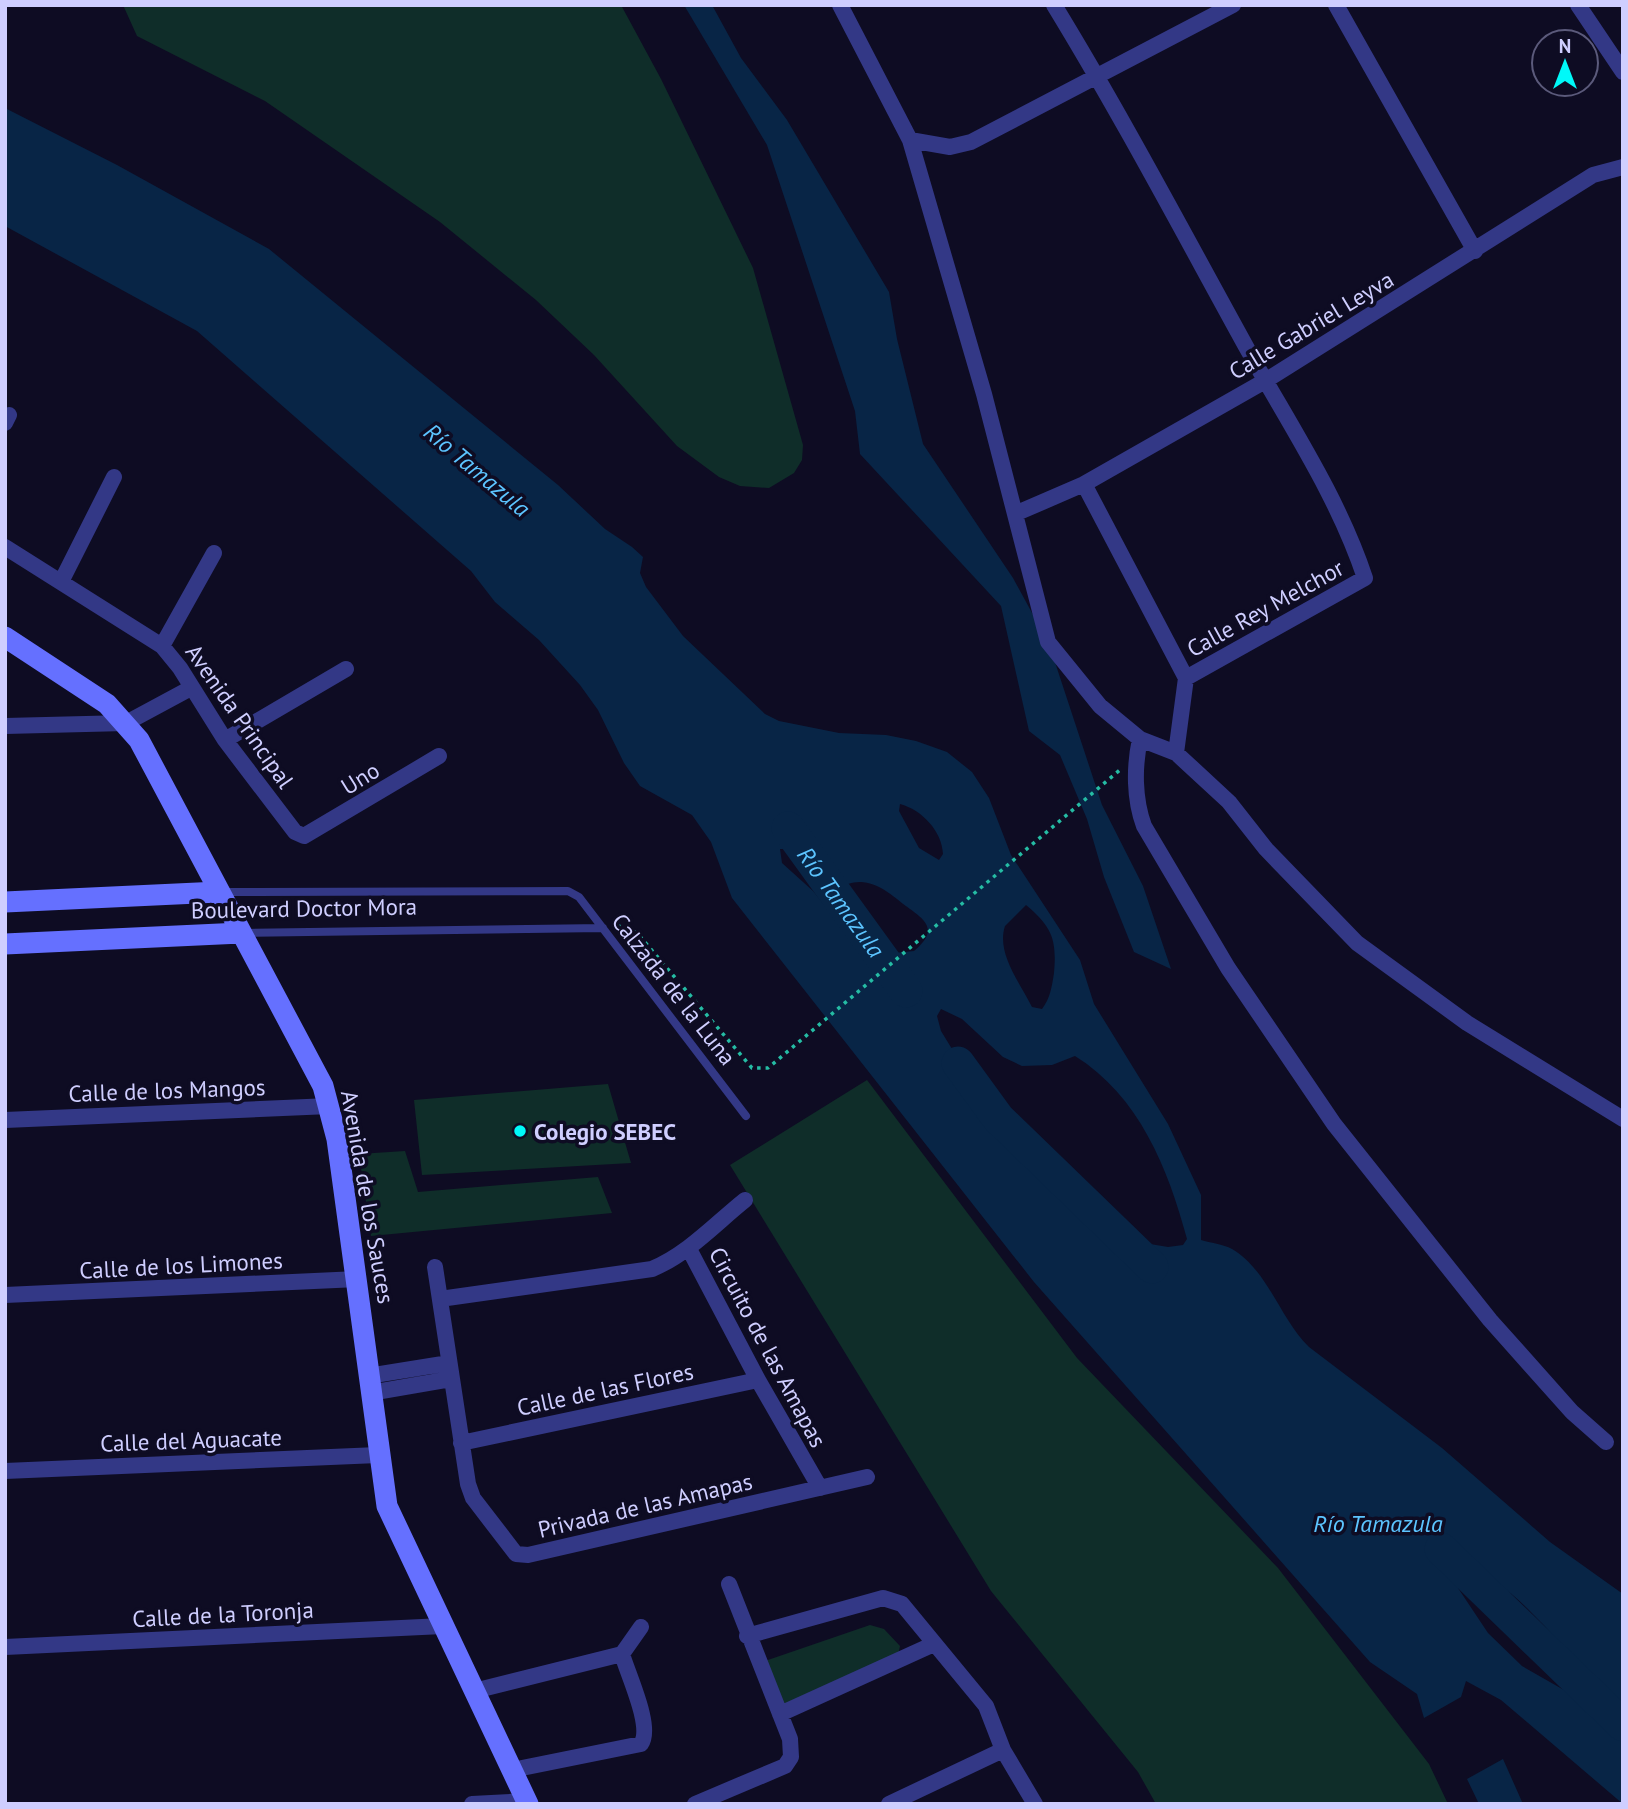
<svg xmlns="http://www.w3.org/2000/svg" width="1628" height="1809" viewBox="0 0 1628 1809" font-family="'PT Sans',sans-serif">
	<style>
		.green { fill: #0f2d29 }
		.water { fill: #082546; fill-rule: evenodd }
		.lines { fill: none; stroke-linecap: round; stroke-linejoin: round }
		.river { stroke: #082546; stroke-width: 33 }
		.path { stroke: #25bca4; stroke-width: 3.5; stroke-dasharray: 3.5 5; stroke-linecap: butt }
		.lane { stroke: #333886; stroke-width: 8 }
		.street { stroke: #333886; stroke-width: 16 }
		.secondary { stroke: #6570ff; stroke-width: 21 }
		.poi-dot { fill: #00f9f9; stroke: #0e0c23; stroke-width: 2.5 }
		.labels { text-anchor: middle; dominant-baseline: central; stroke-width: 7; stroke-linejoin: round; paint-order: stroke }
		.street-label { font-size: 23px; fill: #cfceff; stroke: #0e0c23 }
		.poi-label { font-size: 23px; font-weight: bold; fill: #cfceff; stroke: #0e0c23; text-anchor: start }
		.water-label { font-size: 24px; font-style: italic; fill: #5cc4ff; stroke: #0e0c23 }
	</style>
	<rect width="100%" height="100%" fill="#0e0c23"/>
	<path class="green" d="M 123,5 L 621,5 L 661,79 L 753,268 L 803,445 L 802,460 L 794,473 L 769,488 L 740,486 L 719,477 L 677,446 L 594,355 L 536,300 L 440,222 L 265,101 L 137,36 Z
		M 867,1080 L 1077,1358 L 1278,1568 L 1429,1764 L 1448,1804 L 1156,1804 L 1138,1772 L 991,1591 L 730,1165 Z
		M 608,1084 L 631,1163 L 422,1175 L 414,1100 Z
		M 405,1151 L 418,1192 L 598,1177 L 612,1213 L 371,1236 L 359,1154 Z
		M 870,1625 L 884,1629 L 900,1646 L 898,1655 L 787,1712 L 765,1661 Z"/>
	<path class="water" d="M 684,5 L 712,5 L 741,58 L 787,120 L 889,292 L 897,339 L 923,444 L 1013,578 L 1049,644 L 1102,805 L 1143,886 L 1171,969 L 1134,952 L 1104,877 L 1087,819 L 1060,755 L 1029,731 L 1001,606 L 860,454 L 855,411 L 767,145 Z
		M 5,108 L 117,165 L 269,249 L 558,485 L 605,529 L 632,547 L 643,557 L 640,573 L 646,587 L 683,636 L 765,714 L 779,721 L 839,733 L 886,735 L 916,741 L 947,752 L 972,772 L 989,798 L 1011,855 L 1080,960 L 1094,1004 L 1168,1124 L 1201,1195 L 1201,1240 C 1210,1243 1223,1244 1232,1249 C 1268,1270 1280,1319 1309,1347 L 1442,1448 L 1550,1542 L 1623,1594 L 1623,1804 L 1501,1700 L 1466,1681 L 1461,1697 L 1424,1718 L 1417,1694 L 1370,1662 L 1034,1282 L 732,898 L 711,842 L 692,815 L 640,786 L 624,763 L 598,710 L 580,685 L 539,640 L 495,602 L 471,571 L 197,331 L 5,226 ZM 900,804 C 922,810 942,831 943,854 L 939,860 L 919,848 L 899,811 ZM 780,849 L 787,849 L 825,871 L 837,886 C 850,885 853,880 868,883 C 880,886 888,892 897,899 C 915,915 946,925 914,951 L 866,956 L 813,891 L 782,863 ZM 1026,905 C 1052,927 1057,939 1054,973 C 1052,986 1050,999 1042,1009 L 1032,1007 C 1020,983 996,953 1005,926 ZM 941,1009 L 962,1019 L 1003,1057 L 1022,1066 L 1052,1065 L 1075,1056 C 1139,1096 1168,1168 1187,1239 L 1183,1245 L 1168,1247 L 1132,1241 L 1091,1225 L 996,1121 L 941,1031 L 937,1016 ZM 1480,1580 C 1493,1584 1505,1588 1515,1597 C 1534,1613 1606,1687 1599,1710 L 1522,1666 L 1488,1633 L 1458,1588 L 1458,1581 Z
		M 1503,1759 L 1523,1804 L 1479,1804 L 1467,1779 Z"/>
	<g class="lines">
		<g class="river">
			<path id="s1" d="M 788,828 L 906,991"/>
			<path d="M 958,1063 L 998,1118 L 1152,1267"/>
			<path d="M 1441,1549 L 1623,1725"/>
		</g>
		<path class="path" d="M 617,926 L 629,928 L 638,934 L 752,1068 L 768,1068 L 1121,769"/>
		<path class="lane" d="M 222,892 L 568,891 L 579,897 L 746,1116
			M 245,933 L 603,928"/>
		<path class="street" d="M 840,5 L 910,140 L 984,394 L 1048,642 L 1100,706 L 1140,739 L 1176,753 L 1229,802 L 1266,849 L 1357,943 L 1467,1023 L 1623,1119
			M 1054,5 C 1123,118 1185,236 1249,352 C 1291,427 1338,497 1365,578 L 1186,678
			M 1336,5 L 1475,251
			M 1578,5 L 1623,72
			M 910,140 L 950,147 L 971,142 L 1233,5
			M 5,423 L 9,415
			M 1084,484 L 1186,678 L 1176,753
			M 1017,513 L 1084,484 L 1265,381 L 1593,175 L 1623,167
			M 5,547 L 162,646 L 180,668 L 225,740 L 295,832 L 304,836 L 439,756
			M 62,580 L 114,477
			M 162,646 L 214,553
			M 5,726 L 126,723 L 191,688
			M 1140,739 C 1134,767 1134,799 1144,826 L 1228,968 L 1334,1124 L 1490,1320 L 1572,1412 L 1606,1442
			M 225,740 L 346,669
			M 5,1120 L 330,1106
			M 689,1249 L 758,1380 L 820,1488
			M 435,1267 L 468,1484 L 473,1498 L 516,1554 L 528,1555 L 867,1477
			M 5,1295 L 358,1279
			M 440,1299 L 652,1269 C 688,1254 715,1224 745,1200
			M 368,1376 L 449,1363
			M 370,1393 L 451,1379
			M 461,1443 L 758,1380
			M 5,1471 L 378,1455
			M 747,1636 L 883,1598 L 902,1604 L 986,1706 L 1003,1750 L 1035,1804
			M 5,1647 L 443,1626
			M 474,1691 L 622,1654 L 641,1627
			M 780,1714 L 934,1644
			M 512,1770 L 641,1744 C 653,1727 628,1675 622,1654
			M 472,1804 L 527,1801
			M 695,1804 L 785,1766 L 791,1757 L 790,1739 L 729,1584
			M 889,1804 L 1003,1750"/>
		<path class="secondary" d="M 5,637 L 107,704 L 139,740 L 323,1086 L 337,1139 L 387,1506 L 528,1804
			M 5,902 L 219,892
			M 5,944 L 241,933"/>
	</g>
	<circle class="poi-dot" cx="520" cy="1131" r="7"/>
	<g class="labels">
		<g class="street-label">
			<text transform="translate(1311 325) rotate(-31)">Calle Gabriel Leyva</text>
			<text transform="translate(1265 608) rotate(-29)">Calle Rey Melchor</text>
			<text transform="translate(240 716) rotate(55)">Avenida Principal</text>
			<text transform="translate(360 778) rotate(-32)">Uno</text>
			<text transform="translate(304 908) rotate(-1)">Boulevard Doctor Mora</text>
			<text transform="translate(674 989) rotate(52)">Calzada de la Luna</text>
			<text transform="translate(167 1090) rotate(-2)">Calle de los Mangos</text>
			<text transform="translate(368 1197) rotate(80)">Avenida de los Sauces</text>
			<text transform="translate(181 1265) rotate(-3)">Calle de los Limones</text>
			<text transform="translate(768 1347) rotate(62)">Circuito de las Amapas</text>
			<text transform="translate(605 1389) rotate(-12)">Calle de las Flores</text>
			<text transform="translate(191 1440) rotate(-2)">Calle del Aguacate</text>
			<text transform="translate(645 1505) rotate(-13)">Privada de las Amapas</text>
			<text transform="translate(223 1614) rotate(-3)">Calle de la Toronja</text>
		</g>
		<g class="poi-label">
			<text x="534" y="1131">Colegio SEBEC</text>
		</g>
		<g class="water-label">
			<text transform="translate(477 470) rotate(40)">Río Tamazula</text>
			<text stroke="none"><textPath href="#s1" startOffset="91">Río Tamazula</textPath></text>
			<text x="1378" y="1523">Río Tamazula</text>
		</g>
	</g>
	<rect width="1628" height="1809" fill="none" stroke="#cfceff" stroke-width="14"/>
	<g transform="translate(1565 63)"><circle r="33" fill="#0e0c23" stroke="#5b5a7b" stroke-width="2"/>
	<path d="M0-5L12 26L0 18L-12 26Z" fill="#00f9f9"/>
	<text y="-10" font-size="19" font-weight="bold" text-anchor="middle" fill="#cfceff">N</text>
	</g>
</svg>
